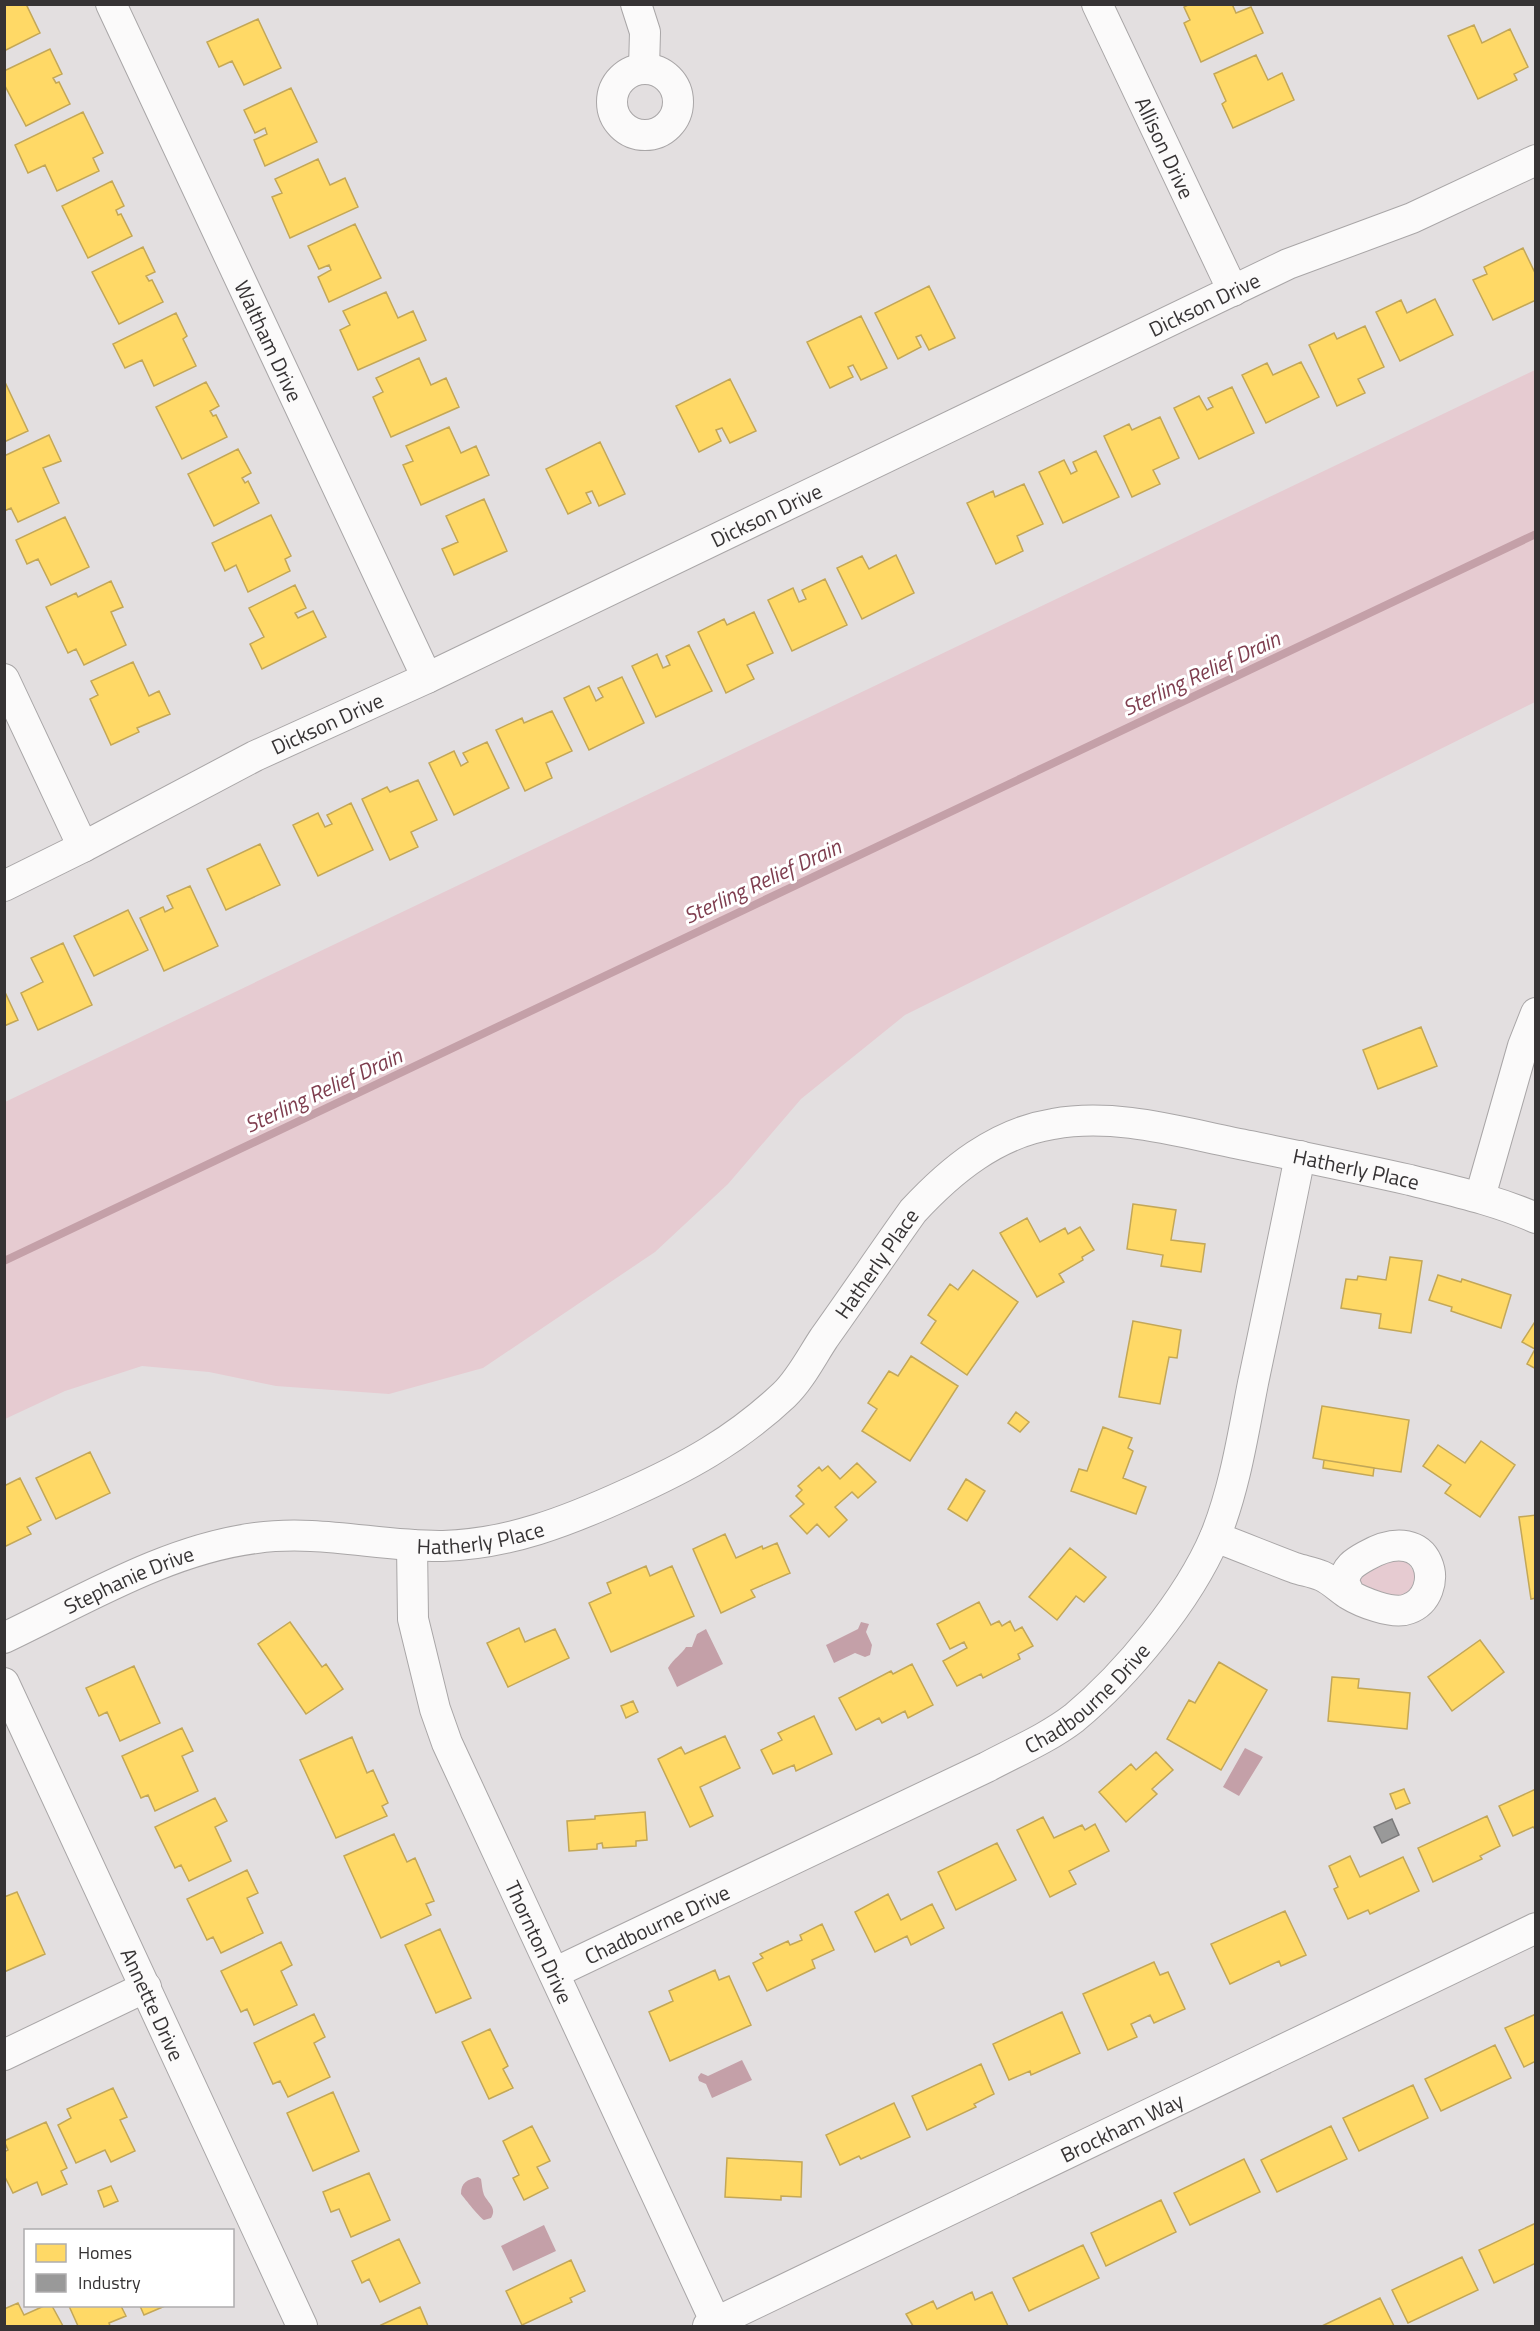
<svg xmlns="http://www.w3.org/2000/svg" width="1540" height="2331" viewBox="0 0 1540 2331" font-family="'Titillium Web',sans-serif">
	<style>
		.green { fill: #e6cbd1 }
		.water { fill: #c4a0a8 }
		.homes { fill: #ffd966; stroke: #c3a757; stroke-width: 1.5 }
		.industry { fill: #999; stroke: #7b7a7b; stroke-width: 1.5 }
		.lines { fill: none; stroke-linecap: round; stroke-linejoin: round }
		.stream { stroke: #c4a0a8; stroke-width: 8 }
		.minor-casing { stroke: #a9a6a7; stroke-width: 32 }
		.minor { stroke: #fbfafa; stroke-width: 30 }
		.labels { text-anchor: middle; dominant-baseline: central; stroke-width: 6; stroke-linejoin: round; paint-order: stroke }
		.street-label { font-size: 21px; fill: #363334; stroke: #fff }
		.water-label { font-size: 22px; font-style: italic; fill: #7f3e4f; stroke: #fff }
	</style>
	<rect width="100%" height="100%" fill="#e3dfe0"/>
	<path class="green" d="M 1535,370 L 1535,702 L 905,1015 L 801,1099 L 728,1184 L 655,1252 L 483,1368 L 389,1394 L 276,1386 L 209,1372 L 142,1366 L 65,1391 L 5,1419 L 5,1102 Z
		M 1402,1560 L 1408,1563 L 1415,1574 L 1412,1590 L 1396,1599 L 1359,1584 L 1359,1579 C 1374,1569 1385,1561 1402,1560 Z"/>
	<path class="water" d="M 861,1622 L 869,1624 L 866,1632 L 872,1645 L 870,1655 L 865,1657 L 855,1653 L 834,1663 L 826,1645 L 858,1629 Z
		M 706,1629 L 723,1664 L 677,1687 L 668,1668 C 674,1658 682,1654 686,1647 L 692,1647 L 697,1634 Z
		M 1245,1748 L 1263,1757 L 1239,1796 L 1223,1787 Z
		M 742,2060 L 752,2080 L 712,2098 L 706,2084 L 699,2081 L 698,2077 L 701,2073 L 708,2076 Z
		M 478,2177 L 481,2179 C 482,2184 482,2190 484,2195 C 489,2204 497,2208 491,2218 L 484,2220 C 480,2218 465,2199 461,2194 C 461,2182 467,2180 478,2177 Z
		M 544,2225 L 556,2251 L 513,2271 L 501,2246 Z"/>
	<path class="homes" d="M 4,4 L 31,4 L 27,6 L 40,33 L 4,51 Z
		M 1190,4 L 1232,4 L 1236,13 L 1251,7 L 1263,33 L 1201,62 L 1184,23 L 1190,20 L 1184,7 Z
		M 258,19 L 281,68 L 244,85 L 232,61 L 219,67 L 207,42 Z
		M 1474,25 L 1482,43 L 1510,29 L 1528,67 L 1514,74 L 1517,80 L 1478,99 L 1448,36 Z
		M 50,49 L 62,74 L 53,78 L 56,83 L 59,82 L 70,104 L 26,126 L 4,84 L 4,71 Z
		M 1256,55 L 1268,80 L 1282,73 L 1294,100 L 1233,128 L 1222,104 L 1226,101 L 1214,74 Z
		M 291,88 L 317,142 L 265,166 L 254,140 L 267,134 L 265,128 L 255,133 L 244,110 Z
		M 83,112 L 103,153 L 93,158 L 99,171 L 57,191 L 45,165 L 28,173 L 15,145 Z
		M 318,159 L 330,185 L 345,178 L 358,207 L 290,238 L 272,197 L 282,193 L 275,179 Z
		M 112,181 L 124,206 L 116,210 L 118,215 L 121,214 L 132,236 L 88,258 L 62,206 Z
		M 355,224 L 381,278 L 329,302 L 318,277 L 331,270 L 329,265 L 319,269 L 308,246 Z
		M 143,247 L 155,272 L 146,276 L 149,281 L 152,280 L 163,302 L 119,324 L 92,272 Z
		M 1523,248 L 1536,275 L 1536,300 L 1493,320 L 1473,280 L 1487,274 L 1484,267 Z
		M 929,286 L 955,338 L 929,350 L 921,335 L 916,337 L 921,347 L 898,359 L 875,313 Z
		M 386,292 L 398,318 L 413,311 L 426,340 L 358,370 L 340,330 L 350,325 L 343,311 Z
		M 1435,299 L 1453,335 L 1400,361 L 1376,312 L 1401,300 L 1407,313 Z
		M 176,313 L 187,336 L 183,339 L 196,366 L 154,386 L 142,360 L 125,368 L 113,344 Z
		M 861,316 L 887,368 L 861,380 L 853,365 L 848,367 L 853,377 L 830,388 L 807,342 Z
		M 1365,326 L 1384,367 L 1358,379 L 1365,393 L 1337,406 L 1309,345 L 1334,333 L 1337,339 Z
		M 419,358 L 431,385 L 446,378 L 459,407 L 391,437 L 373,397 L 383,392 L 376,378 Z
		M 1301,362 L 1319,397 L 1266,423 L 1242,375 L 1267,363 L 1273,375 Z
		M 730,379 L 756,431 L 730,443 L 722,428 L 716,430 L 721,441 L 699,452 L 676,406 Z
		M 4,380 L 28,431 L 4,442 Z
		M 206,382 L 219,406 L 210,411 L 213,416 L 216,415 L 227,437 L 182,459 L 156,407 Z
		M 1232,387 L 1254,433 L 1199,459 L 1174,408 L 1199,396 L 1207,410 L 1213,407 L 1208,398 Z
		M 1160,417 L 1179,458 L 1153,470 L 1160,484 L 1132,497 L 1104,436 L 1129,424 L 1132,430 Z
		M 449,427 L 461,453 L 476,446 L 489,475 L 421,505 L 403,465 L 413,461 L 406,446 Z
		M 49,435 L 61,461 L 43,468 L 59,503 L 18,522 L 11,508 L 4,511 L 4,456 Z
		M 600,442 L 625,494 L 599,506 L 592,491 L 586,493 L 591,503 L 568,514 L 546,469 Z
		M 238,449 L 251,473 L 242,478 L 245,483 L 248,481 L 259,503 L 214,526 L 188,474 Z
		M 1096,451 L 1119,497 L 1063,523 L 1039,472 L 1064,460 L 1071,474 L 1077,471 L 1073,462 Z
		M 1024,484 L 1043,524 L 1017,536 L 1023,551 L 996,564 L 967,503 L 993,491 L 995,497 Z
		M 484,499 L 507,551 L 454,575 L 442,549 L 458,542 L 446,516 Z
		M 271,515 L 291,556 L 285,559 L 290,571 L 248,592 L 236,565 L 225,571 L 212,543 Z
		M 65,517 L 89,567 L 51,585 L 38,559 L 27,564 L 16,540 Z
		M 896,555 L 914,593 L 862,619 L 837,568 L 862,556 L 869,569 Z
		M 825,579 L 847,625 L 792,651 L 768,600 L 793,588 L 799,602 L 806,599 L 802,590 Z
		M 111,581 L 123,607 L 111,612 L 126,645 L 84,665 L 76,649 L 68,653 L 46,607 L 76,593 L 78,597 Z
		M 295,585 L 306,608 L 295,613 L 298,618 L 313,611 L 326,637 L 262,669 L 250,644 L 264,637 L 249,608 Z
		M 754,612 L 773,653 L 747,665 L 754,679 L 726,693 L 698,632 L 724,619 L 727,625 Z
		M 689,645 L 712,691 L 656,717 L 632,666 L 657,654 L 663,668 L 670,665 L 666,656 Z
		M 133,662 L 149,696 L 159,691 L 170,714 L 137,728 L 139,732 L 111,745 L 90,699 L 98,695 L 91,681 Z
		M 622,677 L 644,723 L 589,750 L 564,698 L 589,686 L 596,701 L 603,697 L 598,688 Z
		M 552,711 L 572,751 L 546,763 L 552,778 L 525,791 L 496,730 L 522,718 L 524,723 Z
		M 487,742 L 509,788 L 454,815 L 429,763 L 454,751 L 461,766 L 468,762 L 463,753 Z
		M 418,780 L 437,820 L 411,832 L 418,847 L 390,860 L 362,799 L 387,787 L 390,792 Z
		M 351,803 L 373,850 L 318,876 L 293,825 L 318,813 L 325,827 L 332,824 L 327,815 Z
		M 260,844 L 280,885 L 226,910 L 207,869 Z
		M 190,886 L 218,946 L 164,971 L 140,918 L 163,907 L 165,912 L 173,908 L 167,896 Z
		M 128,910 L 148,950 L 94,976 L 74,936 Z
		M 63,943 L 92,1005 L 38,1030 L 21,993 L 43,982 L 31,958 Z
		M 4,990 L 18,1020 L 4,1026 Z
		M 1421,1027 L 1437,1066 L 1378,1089 L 1363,1050 Z
		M 1133,1204 L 1176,1210 L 1171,1240 L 1205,1244 L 1201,1272 L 1161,1266 L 1163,1255 L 1127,1249 Z
		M 1027,1218 L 1040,1242 L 1065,1228 L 1068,1234 L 1080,1227 L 1094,1250 L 1082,1257 L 1083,1260 L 1059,1274 L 1064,1282 L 1037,1297 L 1000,1233 Z
		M 1390,1257 L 1422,1261 L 1411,1333 L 1379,1328 L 1381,1314 L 1341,1308 L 1346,1279 L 1357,1280 L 1358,1276 L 1386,1280 Z
		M 973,1270 L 1018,1302 L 967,1375 L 921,1343 L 936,1321 L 928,1315 L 950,1284 L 958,1290 Z
		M 1438,1275 L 1461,1282 L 1462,1279 L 1511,1295 L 1501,1328 L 1451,1311 L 1452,1307 L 1429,1300 Z
		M 1536,1320 L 1536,1369 L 1527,1364 L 1535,1349 L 1522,1342 Z
		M 1133,1321 L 1181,1330 L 1177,1358 L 1169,1357 L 1160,1404 L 1119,1397 Z
		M 911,1356 L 958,1386 L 910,1461 L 862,1431 L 877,1409 L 868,1403 L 889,1371 L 898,1376 Z
		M 1322,1406 L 1409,1420 L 1401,1472 L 1374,1468 L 1373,1476 L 1323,1468 L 1324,1460 L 1313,1458 Z
		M 1016,1412 L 1029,1422 L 1020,1432 L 1008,1423 Z
		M 1103,1427 L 1132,1438 L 1128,1448 L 1133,1451 L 1123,1478 L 1146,1487 L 1136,1514 L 1071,1491 L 1079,1469 L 1087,1471 Z
		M 1481,1441 L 1515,1465 L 1480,1517 L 1445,1493 L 1451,1485 L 1423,1466 L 1438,1445 L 1465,1463 Z
		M 90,1452 L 110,1493 L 56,1519 L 36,1478 Z
		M 1324,1460 L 1374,1468 L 1373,1476 L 1323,1468 Z
		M 857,1463 L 876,1482 L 858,1498 L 852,1492 L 835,1507 L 847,1520 L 829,1537 L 817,1524 L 807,1534 L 790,1516 L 804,1504 L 796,1496 L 802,1490 L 798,1486 L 819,1467 L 822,1471 L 828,1466 L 840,1479 Z
		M 20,1478 L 41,1520 L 27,1527 L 31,1534 L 4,1547 L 4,1486 Z
		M 966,1479 L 985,1491 L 967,1521 L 948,1509 Z
		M 1536,1515 L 1536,1598 L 1531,1599 L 1519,1517 Z
		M 725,1534 L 736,1558 L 762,1546 L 763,1549 L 777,1543 L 790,1573 L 751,1590 L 755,1597 L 721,1613 L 693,1549 Z
		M 1070,1548 L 1106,1577 L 1084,1602 L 1076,1596 L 1057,1620 L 1029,1597 Z
		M 646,1566 L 650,1576 L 672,1566 L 694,1616 L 611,1652 L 589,1603 L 611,1593 L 607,1583 Z
		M 979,1602 L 991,1625 L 999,1621 L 1002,1626 L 1010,1621 L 1015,1631 L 1022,1627 L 1033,1646 L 1018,1654 L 1020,1659 L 983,1678 L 981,1674 L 957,1686 L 943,1661 L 967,1648 L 964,1642 L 950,1649 L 937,1624 Z
		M 290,1622 L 322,1667 L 326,1664 L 343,1689 L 306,1714 L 258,1644 Z
		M 519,1628 L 525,1642 L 555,1629 L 569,1658 L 508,1687 L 487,1643 Z
		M 1480,1640 L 1504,1672 L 1452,1711 L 1428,1677 Z
		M 1219,1662 L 1267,1690 L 1221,1770 L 1167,1739 L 1189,1700 L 1195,1703 Z
		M 912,1664 L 933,1705 L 908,1718 L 905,1711 L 882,1723 L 879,1718 L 856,1730 L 839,1698 L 891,1671 L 893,1674 Z
		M 134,1666 L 160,1723 L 120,1741 L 107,1712 L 99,1716 L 86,1688 Z
		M 1332,1677 L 1359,1679 L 1358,1688 L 1410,1693 L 1407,1729 L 1328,1721 Z
		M 633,1701 L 638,1712 L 626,1718 L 621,1706 Z
		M 814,1716 L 832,1754 L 796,1771 L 794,1765 L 773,1774 L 761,1750 L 782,1740 L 778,1733 Z
		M 182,1728 L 193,1751 L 182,1756 L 198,1791 L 155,1811 L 148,1795 L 141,1798 L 122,1756 Z
		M 725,1736 L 740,1768 L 700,1787 L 713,1816 L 690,1827 L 658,1759 L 681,1747 L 685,1754 Z
		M 352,1737 L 367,1773 L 373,1770 L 388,1803 L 382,1806 L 387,1816 L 336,1838 L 300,1760 Z
		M 1156,1752 L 1173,1770 L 1152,1789 L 1157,1794 L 1126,1822 L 1099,1792 L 1131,1764 L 1136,1770 Z
		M 1404,1789 L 1410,1803 L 1396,1809 L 1390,1794 Z
		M 1536,1789 L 1536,1830 L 1533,1827 L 1513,1836 L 1499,1806 Z
		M 215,1798 L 227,1821 L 215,1827 L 231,1861 L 189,1881 L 181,1865 L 175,1868 L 155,1827 Z
		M 645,1812 L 647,1840 L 636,1841 L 636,1846 L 603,1848 L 602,1843 L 597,1844 L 597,1849 L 569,1851 L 567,1821 L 595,1819 L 595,1816 Z
		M 1487,1816 L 1500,1846 L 1480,1856 L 1482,1859 L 1433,1882 L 1418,1848 Z
		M 1043,1817 L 1054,1838 L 1082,1825 L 1085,1830 L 1095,1824 L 1109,1851 L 1069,1871 L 1076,1884 L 1050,1897 L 1017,1830 Z
		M 394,1834 L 407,1862 L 415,1858 L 434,1901 L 426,1904 L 431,1915 L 381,1938 L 344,1856 Z
		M 997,1843 L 1016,1880 L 956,1910 L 938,1872 Z
		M 1350,1856 L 1360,1877 L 1403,1857 L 1419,1891 L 1370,1914 L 1368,1910 L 1348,1919 L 1334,1889 L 1338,1887 L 1329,1866 Z
		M 247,1870 L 258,1893 L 247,1898 L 263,1933 L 221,1953 L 213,1937 L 207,1940 L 187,1899 Z
		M 17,1892 L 45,1954 L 4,1972 L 4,1897 Z
		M 888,1894 L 901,1920 L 932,1904 L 944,1928 L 911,1945 L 907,1936 L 875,1952 L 855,1912 Z
		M 1285,1911 L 1306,1955 L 1281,1966 L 1279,1961 L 1230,1984 L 1211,1944 Z
		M 822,1924 L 834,1950 L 812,1960 L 815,1968 L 767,1991 L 753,1963 L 763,1958 L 760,1954 L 788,1941 L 790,1945 L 802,1940 L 800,1935 Z
		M 440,1929 L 471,1998 L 436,2013 L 405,1945 Z
		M 281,1942 L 292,1965 L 281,1971 L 297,2005 L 254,2025 L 247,2009 L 241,2012 L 221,1971 Z
		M 1154,1962 L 1160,1975 L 1168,1972 L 1185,2009 L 1154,2023 L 1150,2015 L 1131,2024 L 1137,2037 L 1108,2050 L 1083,1994 Z
		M 715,1970 L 719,1980 L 729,1976 L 751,2025 L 670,2061 L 649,2012 L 673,2001 L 669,1991 Z
		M 1062,2012 L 1080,2053 L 1031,2075 L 1030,2071 L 1009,2080 L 993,2044 Z
		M 314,2014 L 325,2037 L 314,2043 L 330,2077 L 288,2097 L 280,2081 L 273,2084 L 254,2043 Z
		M 1536,2014 L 1536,2061 L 1524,2067 L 1505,2028 Z
		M 490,2029 L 508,2066 L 503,2069 L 513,2088 L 489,2099 L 462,2042 Z
		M 1495,2045 L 1511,2078 L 1441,2111 L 1425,2079 Z
		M 981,2064 L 994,2094 L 974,2104 L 976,2107 L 927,2130 L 912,2096 Z
		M 1413,2085 L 1428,2118 L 1359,2151 L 1343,2118 Z
		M 113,2088 L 127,2117 L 120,2120 L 135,2151 L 111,2162 L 105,2150 L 76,2163 L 58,2125 L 71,2118 L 67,2109 Z
		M 333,2092 L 359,2151 L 313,2171 L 287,2113 Z
		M 894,2103 L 910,2137 L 861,2159 L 859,2156 L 840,2165 L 826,2135 Z
		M 46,2122 L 67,2168 L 61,2171 L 67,2184 L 42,2195 L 37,2182 L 13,2193 L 4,2175 L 4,2152 L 8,2150 L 4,2141 Z
		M 532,2126 L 550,2161 L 537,2167 L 548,2188 L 524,2200 L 513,2178 L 519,2175 L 503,2141 Z
		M 1331,2126 L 1347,2159 L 1277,2192 L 1261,2160 Z
		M 727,2158 L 802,2162 L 801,2197 L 781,2196 L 781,2200 L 725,2197 Z
		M 1244,2159 L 1260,2192 L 1190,2225 L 1174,2193 Z
		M 369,2173 L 390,2220 L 351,2237 L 339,2209 L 331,2212 L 323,2192 Z
		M 111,2186 L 118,2201 L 104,2207 L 98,2191 Z
		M 1161,2200 L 1176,2232 L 1106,2266 L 1091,2233 Z
		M 1536,2223 L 1536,2263 L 1494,2283 L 1479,2250 Z
		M 399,2239 L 420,2283 L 380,2302 L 369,2279 L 362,2283 L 352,2261 Z
		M 1083,2245 L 1099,2278 L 1029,2311 L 1013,2278 Z
		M 1462,2257 L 1478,2290 L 1408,2323 L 1392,2290 Z
		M 571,2260 L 585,2291 L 570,2298 L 572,2302 L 522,2325 L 506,2291 Z
		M 972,2292 L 975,2300 L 992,2292 L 1008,2326 L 913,2326 L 906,2314 L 933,2301 L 937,2309 Z
		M 1380,2298 L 1394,2326 L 1322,2326 Z
		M 18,2303 L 24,2315 L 44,2306 L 52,2306 L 63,2326 L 4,2326 L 4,2309 Z
		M 69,2306 L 121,2306 L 126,2316 L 109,2323 L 110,2326 L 78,2326 Z
		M 140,2306 L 165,2306 L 144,2315 Z
		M 420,2307 L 428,2326 L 382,2326 L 381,2325 Z"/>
	<path class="industry" d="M 1392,1819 L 1399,1835 L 1382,1843 L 1374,1827 Z"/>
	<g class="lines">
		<path class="stream" d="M 4,1261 L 1536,534"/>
		<g class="minor-casing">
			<g id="minor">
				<path id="s1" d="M 111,4 L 427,678"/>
				<path d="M 636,4 L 645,32 L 644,69"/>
				<path id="s2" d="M 1097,4 L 1233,291"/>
				<circle cx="645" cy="102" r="33"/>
				<path d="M 4,679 L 83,847"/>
				<path id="s3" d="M 4,886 L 83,847 L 255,756 L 427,678 L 1288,264 L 1412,218 L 1536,160"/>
				<path d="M 1480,1197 L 1523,1046 L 1536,1013"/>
				<path d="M 1215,1537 C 1242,1547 1268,1558 1295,1568 C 1304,1571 1313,1572 1322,1576 C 1331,1580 1339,1588 1348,1594 C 1361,1602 1393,1615 1408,1609 C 1448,1595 1433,1518 1366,1556 C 1355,1562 1345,1568 1344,1582 L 1350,1595"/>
				<path id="s4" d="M 412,1545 L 413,1619 L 435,1709 L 447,1743 L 716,2323"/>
				<path id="s5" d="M 4,1638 C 84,1600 168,1549 256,1538 C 319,1529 381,1547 443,1546 C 509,1544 568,1521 627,1494 C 687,1467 735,1441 784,1395 C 800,1380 812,1356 824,1338 C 854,1296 883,1253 913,1211 C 951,1170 996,1133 1053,1124 C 1118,1112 1186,1134 1250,1146 C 1303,1157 1357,1168 1410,1180 C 1453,1191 1495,1200 1536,1218"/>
				<path id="s6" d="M 4,1683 L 302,2326"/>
				<path id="s7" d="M 554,1973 L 987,1767 C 1015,1752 1048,1738 1074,1718 C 1127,1674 1188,1600 1215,1537 C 1235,1488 1243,1434 1253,1383 C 1269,1307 1285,1232 1300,1156"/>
				<path d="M 4,2055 L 146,1987"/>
				<path id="s8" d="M 708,2326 L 1536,1928"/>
			</g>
		</g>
		<use href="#minor" class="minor"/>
	</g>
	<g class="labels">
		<g class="street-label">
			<text stroke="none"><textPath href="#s2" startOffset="159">Allison Drive</textPath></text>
			<text stroke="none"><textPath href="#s3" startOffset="1334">Dickson Drive</textPath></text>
			<text stroke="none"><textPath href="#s1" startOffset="372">Waltham Drive</textPath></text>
			<text stroke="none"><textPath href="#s3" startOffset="848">Dickson Drive</textPath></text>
			<text stroke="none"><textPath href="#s3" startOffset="362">Dickson Drive</textPath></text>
			<text stroke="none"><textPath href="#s5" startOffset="1540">Hatherly Place</textPath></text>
			<text stroke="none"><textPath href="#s5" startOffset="1000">Hatherly Place</textPath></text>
			<text stroke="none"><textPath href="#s5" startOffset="498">Hatherly Place</textPath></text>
			<text stroke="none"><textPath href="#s5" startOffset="138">Stephanie Drive</textPath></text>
			<text stroke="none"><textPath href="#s7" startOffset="602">Chadbourne Drive</textPath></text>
			<text stroke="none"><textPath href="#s7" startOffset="114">Chadbourne Drive</textPath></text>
			<text stroke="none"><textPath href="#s4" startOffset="422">Thornton Drive</textPath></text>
			<text stroke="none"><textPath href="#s6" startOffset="354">Annette Drive</textPath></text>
			<text stroke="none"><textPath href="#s8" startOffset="459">Brockham Way</textPath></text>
		</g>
		<g class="water-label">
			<text transform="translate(1201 673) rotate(-25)">Sterling Relief Drain</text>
			<text transform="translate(762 881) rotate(-25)">Sterling Relief Drain</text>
			<text transform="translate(323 1090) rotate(-25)">Sterling Relief Drain</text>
		</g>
	</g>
	<rect width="1540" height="2331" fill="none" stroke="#363334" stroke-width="12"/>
	<rect x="24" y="2229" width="210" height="78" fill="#ffffff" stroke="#afadae" stroke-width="1.5"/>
	<rect x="36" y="2244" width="30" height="18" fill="#ffd966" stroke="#afadae" stroke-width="1.5"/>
	<text x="78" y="2259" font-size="18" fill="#363334">Homes</text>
	<rect x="36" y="2274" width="30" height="18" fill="#999999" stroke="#afadae" stroke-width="1.5"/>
	<text x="78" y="2289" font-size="18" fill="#363334">Industry</text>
</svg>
